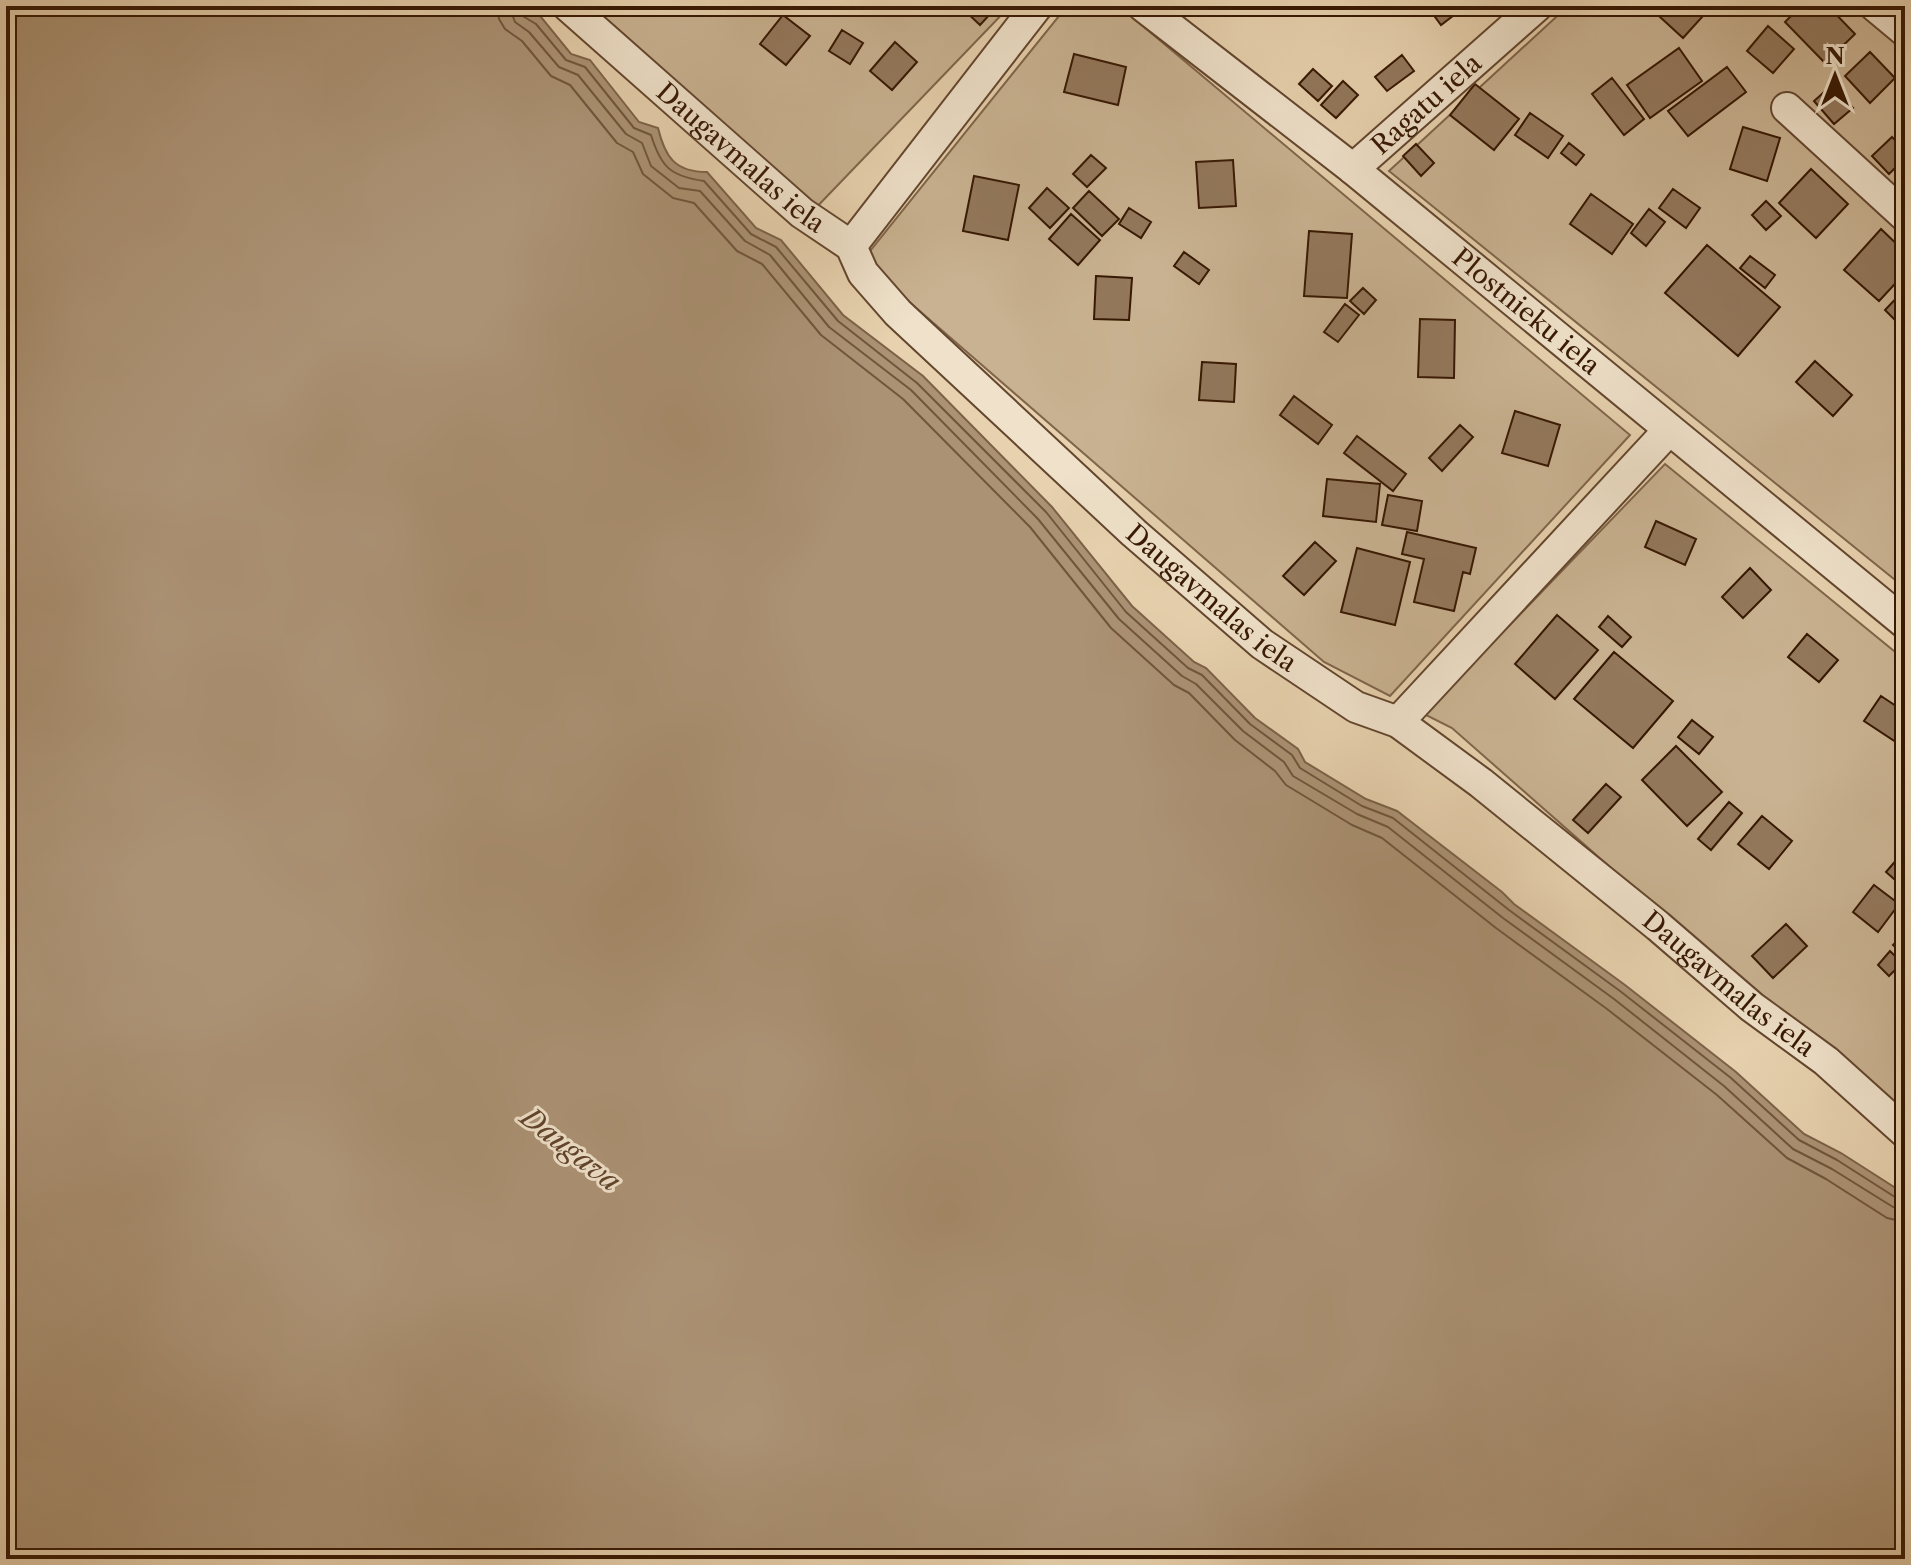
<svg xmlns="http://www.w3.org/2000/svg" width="1911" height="1565" viewBox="0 0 1911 1565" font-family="'Libre Caslon Text',serif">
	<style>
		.green { fill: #c9b291; stroke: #80654a; stroke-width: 2 }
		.water { fill: #ab9274; stroke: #7d6147; stroke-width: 2 }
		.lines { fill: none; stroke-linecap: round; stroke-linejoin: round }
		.shore { stroke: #71553c; stroke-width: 2 }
		.building { fill: #93785c; stroke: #371803; stroke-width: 2 }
		.street-casing { stroke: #63462e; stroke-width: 34 }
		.street { stroke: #efe1ca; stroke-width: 30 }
		.labels { text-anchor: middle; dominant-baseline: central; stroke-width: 6; stroke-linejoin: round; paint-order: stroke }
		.street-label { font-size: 26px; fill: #371803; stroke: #efe1ca }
		.water-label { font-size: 28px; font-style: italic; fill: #60432b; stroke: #efe1ca }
	</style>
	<rect width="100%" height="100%" fill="#e7d1ae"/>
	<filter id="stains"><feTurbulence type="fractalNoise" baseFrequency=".0025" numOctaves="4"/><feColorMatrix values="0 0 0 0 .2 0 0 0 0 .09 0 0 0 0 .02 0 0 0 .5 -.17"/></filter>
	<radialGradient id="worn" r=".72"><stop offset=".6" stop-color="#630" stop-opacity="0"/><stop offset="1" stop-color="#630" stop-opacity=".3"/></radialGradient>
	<path class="green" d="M 577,6 L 1010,6 L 809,215 Z
		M 1067,6 L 1119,6 L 1630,435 L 1390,696 L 1324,662 L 862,261 Z
		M 1568,6 L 1859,6 L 1905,48 L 1905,588 L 1389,171 Z
		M 1665,464 L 1905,660 L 1905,1112 L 1880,1089 L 1745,986 L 1452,728 L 1424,714 Z"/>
	<path class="water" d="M 6,6 L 524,6 L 541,17 L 571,54 L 590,60 L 639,122 L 658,128 C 665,157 675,172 707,172 L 756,228 L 781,240 L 843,315 L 923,376 L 1052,507 L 1132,606 L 1194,662 L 1206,668 L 1255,718 L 1298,749 L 1305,762 L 1366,799 L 1397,811 L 1502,892 L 1514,904 L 1625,985 L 1736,1072 L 1804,1134 L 1841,1153 L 1905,1194 L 1905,1559 L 6,1559 Z"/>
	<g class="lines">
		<path class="shore" d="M 497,6 L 499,19 L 505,29 L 522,41 L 551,76 L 570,85 L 617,143 L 633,152 L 643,174 L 673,198 L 694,203 L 737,251 L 762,264 L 821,335 L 903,399 L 1030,527 L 1111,628 L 1174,685 L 1189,693 L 1235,740 L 1275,771 L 1286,785 L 1352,825 L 1382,838 L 1496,928 L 1607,1009 L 1717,1095 L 1787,1158 L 1826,1179 L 1887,1218 L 1905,1222
			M 509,6 L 515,22 L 529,32 L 559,67 L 578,75 L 626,134 L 642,143 L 651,166 L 679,188 L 700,191 L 745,241 L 770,255 L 829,327 L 911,390 L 1038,519 L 1119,619 L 1182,676 L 1196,684 L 1243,731 L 1284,762 L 1293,776 L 1357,814 L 1388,827 L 1503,918 L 1614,999 L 1724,1086 L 1793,1149 L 1832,1169 L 1893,1207 L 1905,1210
			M 519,6 L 521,15 L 536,24 L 566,60 L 585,67 L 634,128 L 651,135 C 661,167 670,176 704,181 L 751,234 L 776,247 L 838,321 L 917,383 L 1046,512 L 1126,612 L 1188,668 L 1202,675 L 1250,724 L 1292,755 L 1300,768 L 1362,806 L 1393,818 L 1509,910 L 1620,991 L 1731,1078 L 1799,1140 L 1837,1160 L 1898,1199 L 1905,1200"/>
	</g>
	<path class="building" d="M 685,6 L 702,6 L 695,14 Z
		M 726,6 L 744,6 L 736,15 Z
		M 968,6 L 987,6 L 992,12 L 980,25 L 964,10 Z
		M 1427,6 L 1466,6 L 1441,25 Z
		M 1648,6 L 1712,6 L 1683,38 Z
		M 1801,6 L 1828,6 L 1855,34 L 1825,63 L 1785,22 Z
		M 783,15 L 810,36 L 786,65 L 760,44 Z
		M 1768,26 L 1794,49 L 1773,73 L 1747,51 Z
		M 842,30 L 863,43 L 850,64 L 829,51 Z
		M 895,42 L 917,62 L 892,90 L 870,71 Z
		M 1679,48 L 1702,81 L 1650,118 L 1627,85 Z
		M 1870,52 L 1895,78 L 1870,103 L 1845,76 Z
		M 1074,54 L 1126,67 L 1118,105 L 1064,92 Z
		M 1402,55 L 1414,71 L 1387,91 L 1375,77 Z
		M 1727,67 L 1746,92 L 1688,136 L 1668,111 Z
		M 1313,69 L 1332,86 L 1318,101 L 1299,84 Z
		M 1612,78 L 1644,119 L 1624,135 L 1592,94 Z
		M 1343,81 L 1358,95 L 1336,118 L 1321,105 Z
		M 1475,84 L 1519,119 L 1494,150 L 1450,115 Z
		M 1832,85 L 1853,108 L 1834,124 L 1814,101 Z
		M 1530,113 L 1563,136 L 1548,158 L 1515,135 Z
		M 1743,127 L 1780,138 L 1767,181 L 1730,169 Z
		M 1892,137 L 1905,150 L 1905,158 L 1889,174 L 1872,156 Z
		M 1569,143 L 1584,155 L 1576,165 L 1561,153 Z
		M 1416,144 L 1434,163 L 1421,176 L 1403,156 Z
		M 1091,155 L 1106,168 L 1087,187 L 1073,174 Z
		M 1233,160 L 1236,206 L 1199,208 L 1196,162 Z
		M 1811,169 L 1848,204 L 1816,238 L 1779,203 Z
		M 974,176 L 1019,185 L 1008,240 L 963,231 Z
		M 1047,188 L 1069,208 L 1050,228 L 1029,208 Z
		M 1673,189 L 1700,208 L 1686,228 L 1659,208 Z
		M 1089,191 L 1119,219 L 1102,236 L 1073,208 Z
		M 1591,194 L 1633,224 L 1612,254 L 1570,224 Z
		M 1766,201 L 1781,216 L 1766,230 L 1752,215 Z
		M 1129,208 L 1151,222 L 1141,238 L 1119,224 Z
		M 1649,209 L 1665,222 L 1646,246 L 1631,233 Z
		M 1071,214 L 1100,240 L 1078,265 L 1049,239 Z
		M 1881,229 L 1905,252 L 1905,273 L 1879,301 L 1844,270 Z
		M 1309,231 L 1352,234 L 1347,298 L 1304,296 Z
		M 1707,245 L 1780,307 L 1738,356 L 1665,293 Z
		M 1184,252 L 1209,270 L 1199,284 L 1174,266 Z
		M 1750,256 L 1775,275 L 1765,288 L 1740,268 Z
		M 1096,276 L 1132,278 L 1129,320 L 1094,319 Z
		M 1363,288 L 1376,300 L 1364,314 L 1350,301 Z
		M 1905,289 L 1905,330 L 1885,310 Z
		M 1345,304 L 1359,315 L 1338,342 L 1324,332 Z
		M 1420,319 L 1455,320 L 1454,378 L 1418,377 Z
		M 1815,361 L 1852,395 L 1833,416 L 1796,382 Z
		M 1202,362 L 1236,364 L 1234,402 L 1199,400 Z
		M 1294,396 L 1332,425 L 1318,444 L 1280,415 Z
		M 1515,411 L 1560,425 L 1548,466 L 1502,453 Z
		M 1460,425 L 1473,437 L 1442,471 L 1429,458 Z
		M 1357,436 L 1406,474 L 1393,491 L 1344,453 Z
		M 1327,479 L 1380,484 L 1376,522 L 1323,516 Z
		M 1388,495 L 1422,501 L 1417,531 L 1382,525 Z
		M 1656,521 L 1696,539 L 1685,565 L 1645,547 Z
		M 1407,532 L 1476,548 L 1470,574 L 1463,572 L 1454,611 L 1414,602 L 1424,559 L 1402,554 Z
		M 1315,542 L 1336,561 L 1304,595 L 1283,576 Z
		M 1357,548 L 1410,562 L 1395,625 L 1341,612 Z
		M 1750,568 L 1771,590 L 1743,618 L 1722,597 Z
		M 1557,615 L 1598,650 L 1555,699 L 1515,664 Z
		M 1608,616 L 1631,637 L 1622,647 L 1599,627 Z
		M 1807,634 L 1838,660 L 1819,682 L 1788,657 Z
		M 1614,652 L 1673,701 L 1633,748 L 1574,699 Z
		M 1881,696 L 1905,712 L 1905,734 L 1899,744 L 1864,721 Z
		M 1692,720 L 1713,737 L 1699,754 L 1678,737 Z
		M 1676,746 L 1722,792 L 1687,826 L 1642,780 Z
		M 1606,784 L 1621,797 L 1588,833 L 1573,820 Z
		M 1729,802 L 1742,813 L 1711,850 L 1698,839 Z
		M 1762,816 L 1792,841 L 1769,869 L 1738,844 Z
		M 1905,850 L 1905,884 L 1903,887 L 1886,872 Z
		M 1874,885 L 1899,904 L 1878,932 L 1853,912 Z
		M 1786,924 L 1807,946 L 1773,978 L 1752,956 Z
		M 1905,933 L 1905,956 L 1893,945 Z
		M 1890,951 L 1902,963 L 1889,976 L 1878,965 Z"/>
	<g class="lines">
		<g class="street-casing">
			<g id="street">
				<path id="s1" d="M 568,6 L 802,213 L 851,246 L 863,273 L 898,313 L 1134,533 L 1262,644 L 1356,707 L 1398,722 L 1481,783 L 1658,926 L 1752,1007 L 1826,1061 L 1905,1132"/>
				<path id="s2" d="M 1143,6 L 1353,169 L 1905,623"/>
				<path d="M 1875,6 L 1905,31"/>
				<path d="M 1787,108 L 1905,216"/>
				<path id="s3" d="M 1353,169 L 1537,6"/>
				<path d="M 851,246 L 1037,6"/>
				<path d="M 1398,722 L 1669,430"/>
			</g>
		</g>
		<use href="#street" class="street"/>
	</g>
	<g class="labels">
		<g class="street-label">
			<text stroke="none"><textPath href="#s3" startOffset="98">Ragatu iela</textPath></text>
			<text stroke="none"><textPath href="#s1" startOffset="230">Daugavmalas iela</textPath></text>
			<text stroke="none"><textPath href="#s2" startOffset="490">Plostnieku iela</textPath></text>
			<text stroke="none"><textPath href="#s1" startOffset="878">Daugavmalas iela</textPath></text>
			<text stroke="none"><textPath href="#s1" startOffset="1526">Daugavmalas iela</textPath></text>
		</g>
		<g class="water-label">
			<text transform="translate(571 1149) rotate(38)">Daugava</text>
		</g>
	</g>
	<rect width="1911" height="1565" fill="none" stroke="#e7d1ae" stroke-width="32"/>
	<rect x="8" y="8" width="1895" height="1549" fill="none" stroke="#371803" stroke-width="4"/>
	<rect x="16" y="16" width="1879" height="1533" fill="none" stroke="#371803" stroke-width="2"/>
	<g transform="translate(1835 76)" stroke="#efe1ca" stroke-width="6" paint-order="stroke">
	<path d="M0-6L14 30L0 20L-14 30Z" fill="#371803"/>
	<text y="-12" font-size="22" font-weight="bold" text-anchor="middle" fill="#371803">N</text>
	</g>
	<rect width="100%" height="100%" filter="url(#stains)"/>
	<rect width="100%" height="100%" fill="url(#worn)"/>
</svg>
